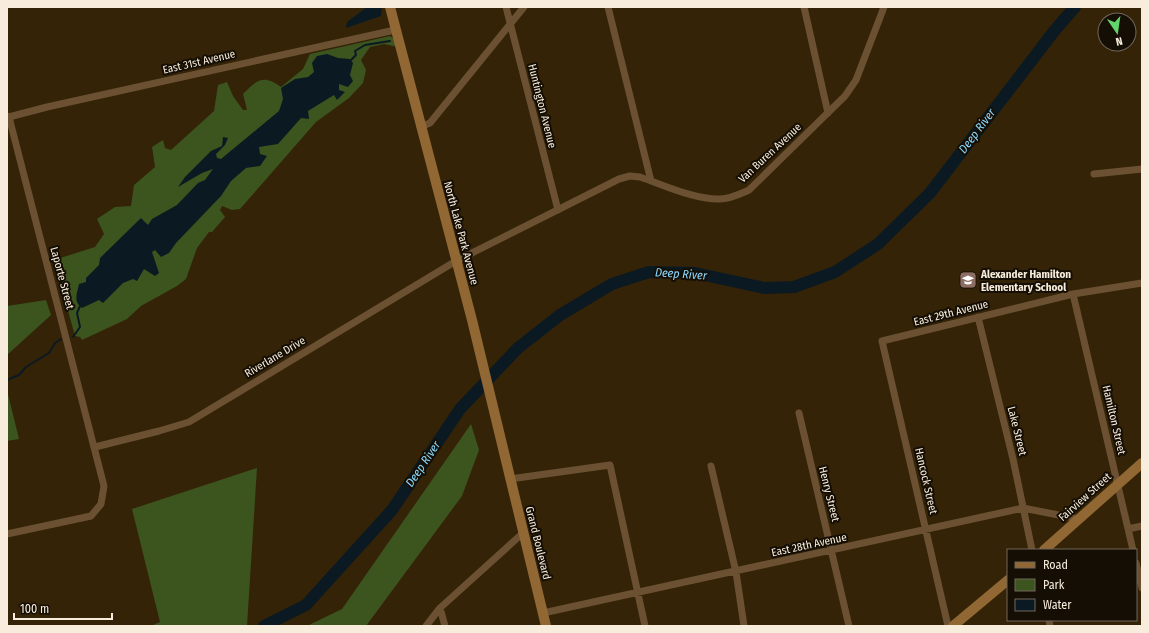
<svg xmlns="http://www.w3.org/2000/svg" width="1149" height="633" viewBox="0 0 1149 633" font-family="'Fira Sans Condensed',sans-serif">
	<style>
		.green { fill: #3c541e }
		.water { fill: #0b1a22 }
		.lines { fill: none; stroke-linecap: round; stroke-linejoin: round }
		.stream { stroke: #0b1a22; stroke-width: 2 }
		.river { stroke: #0b1a22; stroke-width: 12 }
		.street { stroke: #6b5132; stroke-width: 7 }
		.secondary { stroke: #916834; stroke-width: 10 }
		.labels { text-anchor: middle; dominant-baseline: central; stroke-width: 4; stroke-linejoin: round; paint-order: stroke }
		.street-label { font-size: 11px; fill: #f8eddd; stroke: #150e04 }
		.poi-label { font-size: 11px; font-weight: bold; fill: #f8eddd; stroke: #150e04; text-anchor: start }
		.water-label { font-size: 12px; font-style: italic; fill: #89d8fe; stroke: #150e04 }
	</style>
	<rect width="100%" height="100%" fill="#342307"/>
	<path class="green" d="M 390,36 L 395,39 L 398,47 L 384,44 L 370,47 L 361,60 L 366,70 L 363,83 L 349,98 L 316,122 L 240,209 L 232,210 L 222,206 L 220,210 L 225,217 L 212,232 L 209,232 L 197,248 L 186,279 L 177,286 L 141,306 L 127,319 L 82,340 L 80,337 L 75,336 L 54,260 L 95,247 L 104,234 L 97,219 L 115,207 L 131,206 L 134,185 L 155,167 L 152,147 L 163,140 L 165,148 L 171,150 L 214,111 L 218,85 L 227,82 L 233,96 L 243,110 L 247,110 L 243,94 C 257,80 263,74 281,87 L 303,69 L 310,54 Z
		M 46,300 L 51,315 L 7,355 L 7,306 Z
		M 7,390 L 19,439 L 7,441 Z
		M 471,424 L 479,450 L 462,496 L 366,626 L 307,626 L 342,609 Z
		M 257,468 L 247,626 L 151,626 L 160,622 L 132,509 Z"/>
	<path class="water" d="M 367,7 L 382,7 L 381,16 L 346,28 L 347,22 Z
		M 327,54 L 338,58 L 350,59 L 353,63 L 350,75 L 353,81 L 348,87 L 339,84 L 339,90 L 345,92 L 337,100 L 334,95 L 308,111 L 309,119 L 301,118 L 278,144 L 259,147 L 260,154 L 267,156 L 260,166 L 246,168 L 231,181 L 221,196 L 176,243 L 169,253 L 161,257 L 155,250 L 152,252 L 159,273 L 155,276 L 144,269 L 137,281 L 133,279 L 123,283 L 103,303 L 99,300 L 82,308 C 73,301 77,294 79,284 L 86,282 L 86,278 L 99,265 L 100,258 L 141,218 L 148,225 L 152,219 L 177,205 L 198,183 L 205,180 L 213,169 L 202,173 L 178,187 L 185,177 L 211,151 L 222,146 L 223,137 L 228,138 L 225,145 L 216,154 L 217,158 L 221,159 L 279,111 L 283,99 L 281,88 L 295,79 L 308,77 L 314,72 L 312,63 L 317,56 Z"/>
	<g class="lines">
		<path class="stream" d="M 351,60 L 356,55 L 355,51 L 365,45 L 390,41
			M 73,337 L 80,327 L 77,313 L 80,306
			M 7,380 L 19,375 L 26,367 L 49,353 L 55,343 L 61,339"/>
		<path class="river" d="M 264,626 L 306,605 L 392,510 L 460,409 L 518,348 L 560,315 L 612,284 L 649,272 L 695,273 L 764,288 L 794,287 L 835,272 L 878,244 L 930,193 L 1055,30 L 1075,7"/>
		<path class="street" d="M 506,7 L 558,210
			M 608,7 L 651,181
			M 804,7 L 828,113
			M 7,116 L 9,117 L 104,486 L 101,504 L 91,516 L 7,534
			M 9,117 L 47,107 L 395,30
			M 420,127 L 430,123 L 524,7
			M 1094,174 L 1142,169
			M 1073,294 L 1133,550
			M 978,317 L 1013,459 L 1032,550
			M 799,413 L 849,626
			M 95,447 L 159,431 L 189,422 L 456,261 L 619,179 L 630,176 L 640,177 C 664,185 695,200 720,199 C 730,199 740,194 749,190 L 845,96 L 856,80 L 884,7
			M 711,466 L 736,572 L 744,626
			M 510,479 L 610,465 L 645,626
			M 1128,529 L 1142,526
			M 1136,563 L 1142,588
			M 440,608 L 445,626
			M 543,613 L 1023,508 L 1079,519
			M 1049,620 L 1050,626
			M 426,626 L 440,608 L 524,532
			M 948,626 L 882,341 L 1073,294 L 1142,283"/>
		<path class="secondary" d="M 390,7 L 472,320 L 546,626
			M 1044,550 L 1142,463
			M 953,626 L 1008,580"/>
	</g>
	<defs>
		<g id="school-square" transform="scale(0.9)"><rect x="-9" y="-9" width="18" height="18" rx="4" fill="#8d6e63" stroke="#150e04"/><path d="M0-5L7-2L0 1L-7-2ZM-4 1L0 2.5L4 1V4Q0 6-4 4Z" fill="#fff"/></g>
	</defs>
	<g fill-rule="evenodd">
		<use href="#school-square" x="968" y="280"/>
	</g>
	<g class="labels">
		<g class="street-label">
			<text transform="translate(199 62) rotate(-13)">East 31st Avenue</text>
			<text transform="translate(542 106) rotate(76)">Huntington Avenue</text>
			<text transform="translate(770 153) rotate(-43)">Van Buren Avenue</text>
			<text transform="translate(461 233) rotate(75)">North Lake Park Avenue</text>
			<text transform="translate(62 278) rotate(75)">Laporte Street</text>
			<text transform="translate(951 313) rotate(-14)">East 29th Avenue</text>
			<text transform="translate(275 357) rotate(-31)">Riverlane Drive</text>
			<text transform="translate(1114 420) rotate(77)">Hamilton Street</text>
			<text transform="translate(1017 431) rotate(76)">Lake Street</text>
			<text transform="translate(926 481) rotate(77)">Hancock Street</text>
			<text transform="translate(829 494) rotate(76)">Henry Street</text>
			<text transform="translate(1085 497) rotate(-42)">Fairview Street</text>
			<text transform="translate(538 543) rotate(76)">Grand Boulevard</text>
			<text transform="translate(809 545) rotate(-12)">East 28th Avenue</text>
		</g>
		<g class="poi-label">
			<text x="981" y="274">Alexander Hamilton<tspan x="981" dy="13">Elementary School</tspan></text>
		</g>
		<g class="water-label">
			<text transform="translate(977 131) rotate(-53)">Deep River</text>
			<text transform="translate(681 274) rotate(4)">Deep River</text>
			<text transform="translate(423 464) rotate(-56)">Deep River</text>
		</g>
	</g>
	<rect width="1149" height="633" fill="none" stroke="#f8eddd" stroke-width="16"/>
	<rect x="1007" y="549" width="130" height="72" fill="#150e04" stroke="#70675b"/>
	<rect x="1015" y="562" width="20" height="6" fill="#916834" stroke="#70675b"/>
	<text x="1043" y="569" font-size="12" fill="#f8eddd">Road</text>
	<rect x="1015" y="579" width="20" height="12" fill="#3c541e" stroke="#70675b"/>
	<text x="1043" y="589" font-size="12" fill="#f8eddd">Park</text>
	<rect x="1015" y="599" width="20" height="12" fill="#0b1a22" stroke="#70675b"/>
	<text x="1043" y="609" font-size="12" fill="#f8eddd">Water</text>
	<g transform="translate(1117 32) rotate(167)"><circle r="19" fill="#150e04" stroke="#70675b"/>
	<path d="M0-3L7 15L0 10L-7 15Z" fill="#61d46a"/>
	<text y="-6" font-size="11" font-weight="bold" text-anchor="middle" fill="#f8eddd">N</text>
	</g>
	<path d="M14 613v6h98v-6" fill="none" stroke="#f8eddd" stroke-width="2"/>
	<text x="20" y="613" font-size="12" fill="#f8eddd" stroke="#150e04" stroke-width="3" paint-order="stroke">100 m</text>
</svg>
